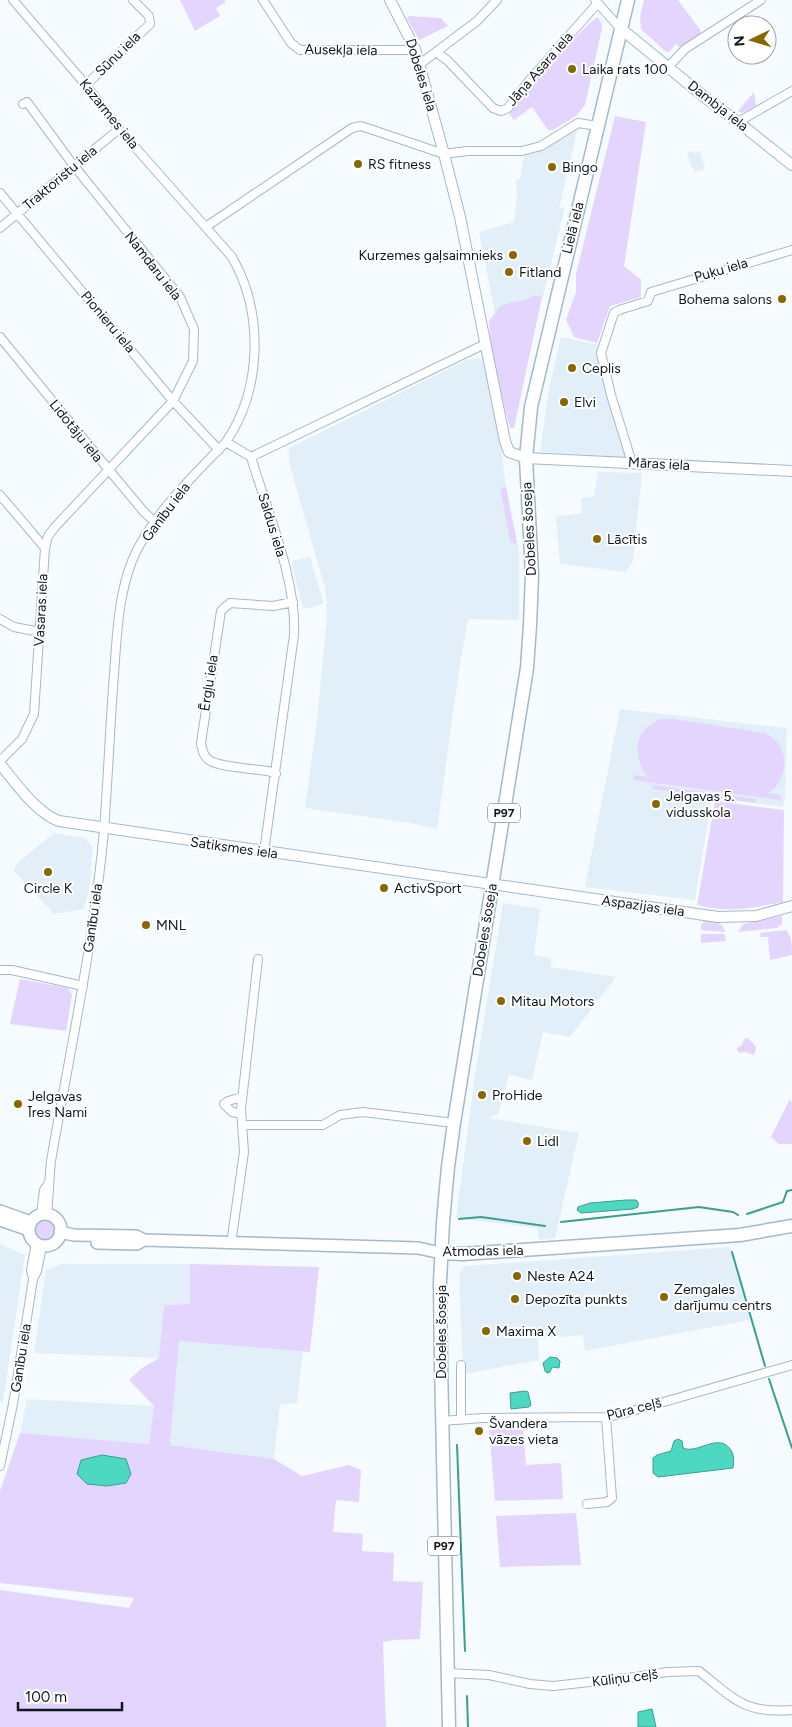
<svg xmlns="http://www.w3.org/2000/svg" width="792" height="1727" viewBox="0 0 792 1727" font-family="Figtree,sans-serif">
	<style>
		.built { fill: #e3eff8 }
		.green { fill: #e4d5fe }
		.water { fill: #4dd9c1; stroke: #3a9f90 }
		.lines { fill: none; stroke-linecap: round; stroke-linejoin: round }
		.stream { stroke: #3a9f90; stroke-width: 2 }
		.minor-casing { stroke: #a3b9ca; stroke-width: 10 }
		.tertiary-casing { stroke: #a3b9ca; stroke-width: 12 }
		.secondary-casing { stroke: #a3b9ca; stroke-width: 14 }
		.primary-casing { stroke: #a3b9ca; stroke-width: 15 }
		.minor { stroke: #fff; stroke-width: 8 }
		.tertiary { stroke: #fff; stroke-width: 10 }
		.secondary { stroke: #fff; stroke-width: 11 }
		.primary { stroke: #fff; stroke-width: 12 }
		.poi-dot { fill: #866700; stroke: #fff; stroke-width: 2 }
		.labels { text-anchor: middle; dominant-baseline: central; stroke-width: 4; stroke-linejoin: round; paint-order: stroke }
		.shield { fill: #fff; stroke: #575d61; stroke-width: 1 }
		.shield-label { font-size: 12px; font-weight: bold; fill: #0f171d }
		.street-label { font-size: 14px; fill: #0f171d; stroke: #fff }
		.poi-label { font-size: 14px; fill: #0f171d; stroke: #fff; text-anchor: start }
	</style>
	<rect width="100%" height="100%" fill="#f6fbff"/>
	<path class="built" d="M 578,127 L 559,209 L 565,207 L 543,297 L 495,313 L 479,232 L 514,222 L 517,197 L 516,180 L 520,178 L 524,155 L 534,153 L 545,148 Z
		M 693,151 L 694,153 L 700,151 L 705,169 L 695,172 L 694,169 L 692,169 L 687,153 Z
		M 561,337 L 599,345 L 602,379 L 627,457 L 540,452 L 549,388 Z
		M 479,358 L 487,362 L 500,435 L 505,480 L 519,552 L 519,620 L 468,619 L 460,664 L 437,829 L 411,823 L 305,808 L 317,720 L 327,616 L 325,588 L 289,462 L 289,448 L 469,359 Z
		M 598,472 L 642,473 L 633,560 L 626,572 L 560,564 L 556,517 L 582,513 L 581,498 L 594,497 Z
		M 310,557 L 324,604 L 303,609 L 291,561 Z
		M 620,709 L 787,728 L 785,801 L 782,807 L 712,797 L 695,900 L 585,887 Z
		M 54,833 L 85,838 L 93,847 L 90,884 L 84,909 L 54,914 L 14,871 L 17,863 Z
		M 503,903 L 540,909 L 534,955 L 551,958 L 551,967 L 616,977 L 570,1037 L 543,1032 L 532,1080 L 509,1075 L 498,1114 L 489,1118 L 579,1133 L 555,1238 L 539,1240 L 537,1228 L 456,1218 L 476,1068 Z
		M 0,1244 L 25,1255 L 3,1402 L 0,1401 Z
		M 730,1247 L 750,1320 L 585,1351 L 583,1335 L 538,1339 L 539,1360 L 463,1374 L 459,1274 L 465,1266 Z
		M 62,1264 L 190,1264 L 190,1304 L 164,1305 L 160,1358 L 34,1353 L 46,1270 Z
		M 179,1341 L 303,1351 L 297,1403 L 280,1404 L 274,1459 L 170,1445 Z
		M 27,1399 L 154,1406 L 149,1444 L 20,1433 Z"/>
	<path class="green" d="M 180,0 L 224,0 L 226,2 L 216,8 L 220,16 L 195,31 Z
		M 644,0 L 678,0 L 701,31 L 700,35 L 680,47 L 676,44 L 669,52 L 665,51 L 641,29 L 640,16 Z
		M 409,16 L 441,18 L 448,26 L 419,40 L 407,18 Z
		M 598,17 L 602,25 L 602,28 L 585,105 L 576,116 L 553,130 L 548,130 L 532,107 L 514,120 L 509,114 L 559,53 L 593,20 Z
		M 754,92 L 756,106 L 742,113 L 738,111 Z
		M 615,116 L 646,122 L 624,266 L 641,280 L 641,297 L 610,306 L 597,343 L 574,337 L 566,320 L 576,292 L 576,274 Z
		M 534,295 L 542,297 L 514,428 L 510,428 C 501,393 491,357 489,321 L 501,305 L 528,299 Z
		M 500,487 L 506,488 L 517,543 L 514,544 L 510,541 Z
		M 662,719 L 673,719 L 764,733 C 790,743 791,778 768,793 L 781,795 L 781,800 L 633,780 L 634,775 L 648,777 C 631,756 634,728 662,719 Z
		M 653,785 L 756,799 L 755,803 L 652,789 Z
		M 715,801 L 784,810 L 783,902 C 754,908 726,913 697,905 Z
		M 782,916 L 782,924 L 777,928 L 738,932 L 743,924 Z
		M 704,921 C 713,922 723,921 725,932 L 701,930 L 701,925 Z
		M 786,930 C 792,936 792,946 792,955 L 770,960 L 768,937 L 761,937 L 760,933 Z
		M 701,934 L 725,934 L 726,941 L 701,943 Z
		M 20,979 L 68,988 L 72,995 L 66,1031 L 10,1024 Z
		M 748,1038 L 756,1047 L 755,1053 L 753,1055 L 745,1052 L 740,1053 L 737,1050 L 737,1048 L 742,1045 L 744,1039 Z
		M 790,1099 L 792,1104 L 792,1144 L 779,1144 L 771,1137 Z
		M35 1230a10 10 0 1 1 20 0a10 10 0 1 1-20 0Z
		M 190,1264 L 319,1267 L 310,1352 L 179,1341 L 170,1445 L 274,1459 L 302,1476 L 349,1465 L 361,1470 L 359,1502 L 336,1500 L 333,1532 L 363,1534 L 362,1551 L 394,1553 L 393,1581 L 423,1582 L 420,1639 L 394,1640 L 383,1642 L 386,1727 L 0,1727 L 0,1590 L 129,1608 L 134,1598 L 0,1583 L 0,1491 L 20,1433 L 149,1444 L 154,1406 L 129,1380 L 142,1368 L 159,1358 L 164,1305 L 190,1304 Z
		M 523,1427 L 526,1465 L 561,1463 L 563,1499 L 495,1501 L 489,1428 Z
		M 576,1513 L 581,1565 L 500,1567 L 496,1516 Z"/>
	<path class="water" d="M 626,1200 L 636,1200 L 638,1202 L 638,1207 L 633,1209 L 581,1213 L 577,1210 L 578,1207 L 590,1203 Z
		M 550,1357 L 557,1358 L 560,1361 L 559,1368 L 552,1367 L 550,1372 L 547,1373 L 545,1371 L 543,1363 Z
		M 525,1391 L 528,1392 L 531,1405 L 529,1407 L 511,1409 L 510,1393 Z
		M 678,1439 L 682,1441 L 683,1448 C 698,1455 720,1430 732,1452 C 734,1457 734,1462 733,1468 L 658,1477 L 653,1473 L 653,1458 L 657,1455 L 671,1451 L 674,1441 Z
		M 102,1455 L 126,1459 L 131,1474 L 126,1483 L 107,1486 L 87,1484 L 77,1474 L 81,1460 Z
		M 652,1709 L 656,1727 L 638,1727 L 638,1712 Z"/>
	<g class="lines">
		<path class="stream" d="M 747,1214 L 783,1202 L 787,1191 L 792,1190
			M 459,1219 L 481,1217 L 545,1226
			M 561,1222 L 699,1207 L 733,1212 L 738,1215
			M 732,1252 L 765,1366
			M 769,1379 L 792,1448
			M 457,1445 L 465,1651
			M 467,1696 L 468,1727"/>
		<g class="minor-casing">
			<path id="minor" d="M 13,0 L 86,85 L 119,129 L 232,257 C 264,313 262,389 226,442 C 193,476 150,517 132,561 C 118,597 117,635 114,674 C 110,726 108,778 104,830 C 94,941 70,1051 51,1161 C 49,1179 49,1196 47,1214
				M 263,0 L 291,43 L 300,50 L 409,50 L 415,49
				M 595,0 L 620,28
				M 436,52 L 447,60 L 493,108 L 501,111 L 508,108 L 528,82 L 597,4
				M 420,64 L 477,21 L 497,0
				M 669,66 L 685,49 L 761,0
				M 86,85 L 150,24 L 149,16 L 133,0
				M 738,122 L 792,91
				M 0,193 L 173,401 L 219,450
				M 207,226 L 352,128 L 361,126 L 444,154 L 467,151 L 522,151 L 541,146 L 578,123 L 598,126
				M 0,228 L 119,129
				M 0,337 L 109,470 L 144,512 L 155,522
				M 226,442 L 251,457
				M 632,463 L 611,395 L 601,353 L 614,313 L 619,310 L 648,301 L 651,292 L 792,250
				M 0,495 L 45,548
				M 0,619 L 14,627 L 40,632
				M 0,761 L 22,739 L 34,714 L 45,548 L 48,536 L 55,527 L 173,401 L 193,361 L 194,329 L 180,297 L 74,166 L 27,102 L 23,104
				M 276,774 L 268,771 C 255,769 218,767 209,760 C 203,756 202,749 201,743 L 221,611 L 230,603 L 273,606 L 293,602
				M 264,852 L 294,635 C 297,580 267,511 251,457 L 485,344
				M 0,970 L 12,970 L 83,986
				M 241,1114 L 232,1112 L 224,1104 L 228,1101 L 242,1097
				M 243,1125 L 323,1125 L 340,1115 L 363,1112 L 454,1123
				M 41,1214 L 44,1190 L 48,1184
				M 231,1244 L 244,1152 L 241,1109 L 258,959
				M 33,1279 L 37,1271 L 42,1246
				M 461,1420 L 461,1365
				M 441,1421 L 483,1418 L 606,1417 L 622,1414 L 792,1365
				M 0,1466 L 13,1404 L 26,1324 L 33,1279 L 31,1270 L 36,1243
				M 587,1504 L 607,1502 L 612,1498 L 606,1417
				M 447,1673 L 489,1675 L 530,1684 L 553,1686 L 636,1677 L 667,1672 L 699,1671 C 734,1699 744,1714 792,1710"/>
		</g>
		<g class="tertiary-casing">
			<path id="tertiary" d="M 390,0 L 415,49 L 444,154 L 460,217 L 505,441 L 509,452 L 526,458 L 792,471
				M 620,28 L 712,103 L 738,122 L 792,165
				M 0,764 C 16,783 36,813 59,821 L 718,917 L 756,916 L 792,906"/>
		</g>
		<g class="secondary-casing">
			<path id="secondary" d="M 0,1211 L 31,1222
				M29 1230a16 16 0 1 1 32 0a16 16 0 1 1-32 0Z
				M 0,1220 L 29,1230
				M 60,1232 L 74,1235 L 136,1236 L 144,1240 L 418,1248 L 441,1253
				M 97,1243 L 137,1244 L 144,1240"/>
		</g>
		<g class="primary-casing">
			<path id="primary" d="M 441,1253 L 463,1254 L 740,1235 L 792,1226
				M 449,1727 L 441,1365 L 440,1282 L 443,1222 L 448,1167 L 454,1123 L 527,668 L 530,625 L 532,575 L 526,458 L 531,407 L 628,0"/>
		</g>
		<use href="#minor" class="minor"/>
		<use href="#tertiary" class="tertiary"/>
		<use href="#secondary" class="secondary"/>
		<use href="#primary" class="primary"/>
	</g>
	<g class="poi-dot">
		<circle cx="572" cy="69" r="5"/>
		<circle cx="358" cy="164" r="5"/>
		<circle cx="552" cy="167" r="5"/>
		<circle cx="513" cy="255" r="5"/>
		<circle cx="509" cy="272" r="5"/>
		<circle cx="782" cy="299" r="5"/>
		<circle cx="572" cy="368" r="5"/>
		<circle cx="564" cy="402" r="5"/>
		<circle cx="597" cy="539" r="5"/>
		<circle cx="656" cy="804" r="5"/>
		<circle cx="48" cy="872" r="5"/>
		<circle cx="384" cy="888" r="5"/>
		<circle cx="146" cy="925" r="5"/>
		<circle cx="501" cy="1001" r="5"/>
		<circle cx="482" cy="1095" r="5"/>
		<circle cx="18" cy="1104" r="5"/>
		<circle cx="527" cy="1141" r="5"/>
		<circle cx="517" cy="1276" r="5"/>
		<circle cx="664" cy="1297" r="5"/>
		<circle cx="515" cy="1299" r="5"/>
		<circle cx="486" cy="1331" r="5"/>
		<circle cx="479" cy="1431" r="5"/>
	</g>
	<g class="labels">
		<g class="shield">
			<rect x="488" y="803.5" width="32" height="19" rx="4"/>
			<rect x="428" y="1536.5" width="32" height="19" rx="4"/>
		</g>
		<g class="shield-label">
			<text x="504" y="813">P97</text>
			<text x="444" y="1546">P97</text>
		</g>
		<g class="street-label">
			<text transform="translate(341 50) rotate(1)">Ausekļa iela</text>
			<text transform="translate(118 54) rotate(-44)">Sūnu iela</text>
			<text transform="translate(540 69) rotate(-49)">Jāņa Asara iela</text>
			<text transform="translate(421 75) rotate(73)">Dobeles iela</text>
			<text transform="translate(718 106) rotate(38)">Dambja iela</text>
			<text transform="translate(109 114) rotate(51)">Kazarmes iela</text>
			<text transform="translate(60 178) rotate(-40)">Traktoristu iela</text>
			<text transform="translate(573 228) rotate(-76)">Lielā iela</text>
			<text transform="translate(153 266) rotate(52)">Namdaru iela</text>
			<text transform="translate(721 270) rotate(-16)">Puķu iela</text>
			<text transform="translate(108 322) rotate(50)">Pionieru iela</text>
			<text transform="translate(76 431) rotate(51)">Lidotāju iela</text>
			<text transform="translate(659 464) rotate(3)">Māras iela</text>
			<text transform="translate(166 512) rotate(-53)">Ganību iela</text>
			<text transform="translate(272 525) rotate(73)">Saldus iela</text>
			<text transform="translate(529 529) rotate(-93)">Dobeles šoseja</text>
			<text transform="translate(41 610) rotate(-87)">Vasaras iela</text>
			<text transform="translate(209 683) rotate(-81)">Ērgļu iela</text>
			<text transform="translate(234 848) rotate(8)">Satiksmes iela</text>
			<text transform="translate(643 906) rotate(8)">Aspazijas iela</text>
			<text transform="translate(93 918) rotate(-82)">Ganību iela</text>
			<text transform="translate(485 930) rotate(-81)">Dobeles šoseja</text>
			<text transform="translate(483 1251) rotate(-1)">Atmodas iela</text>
			<text transform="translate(441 1332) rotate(-90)">Dobeles šoseja</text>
			<text transform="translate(21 1358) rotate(-81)">Ganību iela</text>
			<text transform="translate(634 1409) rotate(-14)">Pūra ceļš</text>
			<text transform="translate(625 1678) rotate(-7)">Kūliņu ceļš</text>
		</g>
		<g class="poi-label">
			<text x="582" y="69">Laika rats 100</text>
			<text x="368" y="164">RS fitness</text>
			<text x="562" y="167">Bingo</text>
			<text x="503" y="255" text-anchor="end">Kurzemes gaļsaimnieks</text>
			<text x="519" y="272">Fitland</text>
			<text x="772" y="299" text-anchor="end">Bohema salons</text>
			<text x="582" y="368">Ceplis</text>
			<text x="574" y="402">Elvi</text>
			<text x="607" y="539">Lācītis</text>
			<text x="666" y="796">Jelgavas 5.<tspan x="666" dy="16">vidusskola</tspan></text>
			<text x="48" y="888" text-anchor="middle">Circle K</text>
			<text x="394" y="888">ActivSport</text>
			<text x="156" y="925">MNL</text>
			<text x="511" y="1001">Mitau Motors</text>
			<text x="492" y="1095">ProHide</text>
			<text x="28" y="1096">Jelgavas<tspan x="28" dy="16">Īres Nami</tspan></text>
			<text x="537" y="1141">Lidl</text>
			<text x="527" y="1276">Neste A24</text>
			<text x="674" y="1289">Zemgales<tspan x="674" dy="16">darījumu centrs</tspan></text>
			<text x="525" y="1299">Depozīta punkts</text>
			<text x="496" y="1331">Maxima X</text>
			<text x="489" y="1423">Švandera<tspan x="489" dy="16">vāzes vieta</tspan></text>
		</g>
	</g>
	<g transform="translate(752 40) rotate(265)"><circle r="24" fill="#ffffff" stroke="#9fa2a5"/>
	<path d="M0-4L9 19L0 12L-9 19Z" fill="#866700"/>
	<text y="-8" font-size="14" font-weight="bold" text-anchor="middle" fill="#0f171d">N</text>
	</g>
	<path d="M18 1702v8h104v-8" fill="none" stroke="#0f171d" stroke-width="2.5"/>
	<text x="25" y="1702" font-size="15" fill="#0f171d" stroke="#ffffff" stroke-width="4" paint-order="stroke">100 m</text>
</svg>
